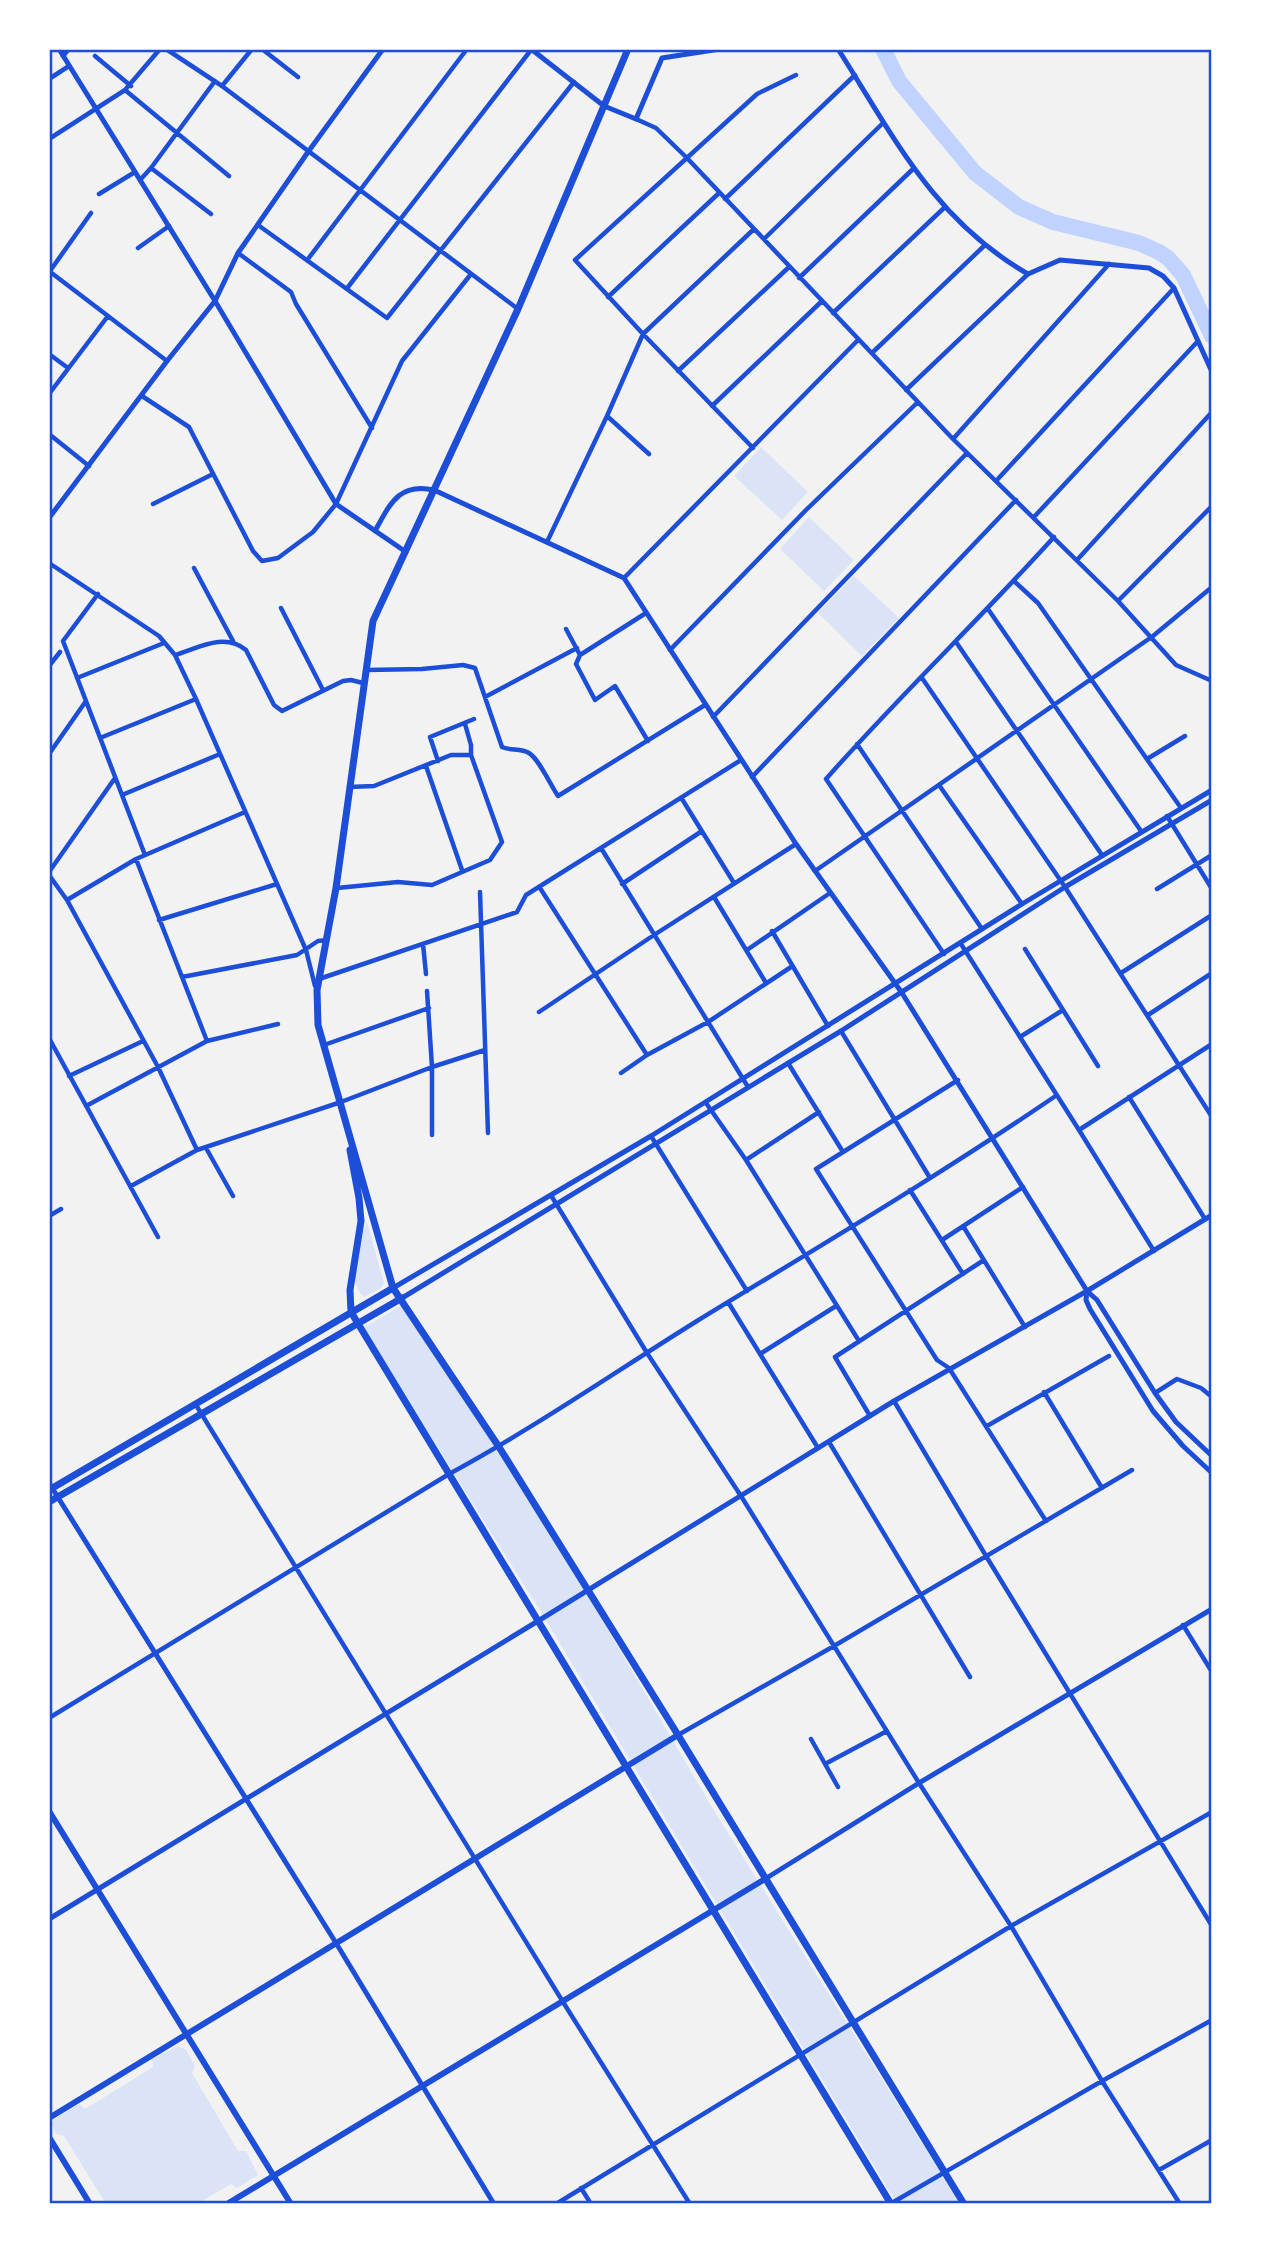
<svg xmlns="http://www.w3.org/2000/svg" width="1261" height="2253" viewBox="0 0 1261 2253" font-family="'Golos Text',sans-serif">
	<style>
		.green { fill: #dbe4f7 }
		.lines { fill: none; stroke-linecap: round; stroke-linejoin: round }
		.river { stroke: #bfd3fe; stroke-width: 16 }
		.minor { stroke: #1d4ed8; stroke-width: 4.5 }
		.tertiary { stroke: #1d4ed8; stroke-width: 5 }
		.secondary { stroke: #1d4ed8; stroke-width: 6 }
		.primary { stroke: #1d4ed8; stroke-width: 7 }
		.neatline { fill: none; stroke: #1d4ed8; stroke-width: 2.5 }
	</style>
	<rect width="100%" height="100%" fill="#f2f2f2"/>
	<path class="green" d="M 761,447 L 808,492 L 782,520 L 734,476 Z
		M 809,517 L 854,560 L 824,591 L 780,549 Z
		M 854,576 L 899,618 L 862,656 L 818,613 Z
		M 367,1222 L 384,1283 L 380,1289 L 364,1297 C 346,1281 358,1241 367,1222 Z
		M 402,1305 L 495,1446 L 586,1592 L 710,1804 L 960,2204 L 897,2204 L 544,1617 L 363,1328 Z
		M 178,2046 L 186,2050 L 195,2066 L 192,2073 L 238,2151 L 246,2151 L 258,2175 L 237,2188 L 231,2184 L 197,2204 L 106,2204 L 64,2136 L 56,2134 L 52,2124 L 54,2119 L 79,2104 L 85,2109 L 153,2067 L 152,2059 Z"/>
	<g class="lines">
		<path class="river" d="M 883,49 L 899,81 L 975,173 L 1019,207 L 1053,222 L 1139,243 L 1159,252 L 1168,258 L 1183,275 L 1212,336"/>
		<path class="minor" d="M 166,49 L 222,86 L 518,309
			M 262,49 L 298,77
			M 63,56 L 69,49
			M 95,56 L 131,86
			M 49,79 L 69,66
			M 222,86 L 252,49
			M 125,90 L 229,176
			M 636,119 L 656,128 L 687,158 L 953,439 L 1118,601 L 1176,665 L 1212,681
			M 49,139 L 125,90 L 160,49
			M 151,168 L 211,214
			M 140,180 L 151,168 L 215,81
			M 99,194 L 135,172
			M 725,199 L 855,75
			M 258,225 L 387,318 L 574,82
			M 764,239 L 883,123
			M 138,248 L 169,226
			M 238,253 L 291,292 L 296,304 L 372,428
			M 308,259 L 467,49
			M 49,271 L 167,361
			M 50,271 L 91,213
			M 799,278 L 913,169
			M 348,287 L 531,50
			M 608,297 L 719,193
			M 833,313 L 945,207
			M 872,353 L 985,245
			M 49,354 L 68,368
			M 678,371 L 789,267
			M 906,390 L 1028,274
			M 49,394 L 108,316
			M 142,396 L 189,427 L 253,551 L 262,561 L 278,558 L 313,532 L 336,504 L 402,361 L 471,274
			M 712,406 L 822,301
			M 607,416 L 649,454
			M 49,434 L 89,466
			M 953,439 L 1109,264
			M 753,448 L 643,334 L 575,260 L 757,94 L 796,75
			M 996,481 L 1174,288
			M 153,504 L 213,474
			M 1034,517 L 1198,341
			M 547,542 L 607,416 L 643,334 L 754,229
			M 1077,560 L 1212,412
			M 49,563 L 159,636 L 175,655 L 196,699 L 306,950 L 315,986
			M 194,568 L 233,641
			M 624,578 L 858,340
			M 1014,581 L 1038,603 L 1181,808
			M 98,594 L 63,641 L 145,855
			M 1118,601 L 1212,506
			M 281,608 L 323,690
			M 988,609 L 1141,831
			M 566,629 L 580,655
			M 956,642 L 1102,855
			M 670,650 L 807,509 L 918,402
			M 175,655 C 198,648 225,632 246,650 L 274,705 L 282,711 L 343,681 L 351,680 L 363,683
			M 580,655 L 576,664 L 595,700 L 615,686 L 648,741
			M 580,655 L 646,613
			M 49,666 L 60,652
			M 366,670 L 422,669 L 463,665 L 475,668 L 502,747 C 510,751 521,748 529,753 C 539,759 551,786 558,796 L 705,705
			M 77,678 L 164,643
			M 922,678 L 1065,887 L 1212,1117
			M 485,697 L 577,648
			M 713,717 L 967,453
			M 465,724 L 471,745 L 471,755
			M 100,738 L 196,699
			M 857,744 L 982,929
			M 49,754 L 86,701
			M 1147,759 L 1185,736
			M 438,761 L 430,737 L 474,719
			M 426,766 L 462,870
			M 752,777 L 1016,500
			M 939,785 L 1022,904
			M 122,795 L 220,754
			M 682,799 L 734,883
			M 1167,816 L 1212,889
			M 601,848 L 748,1087
			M 136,859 L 207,1041
			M 815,871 L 1153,636 L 1212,587
			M 49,872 L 115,778
			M 49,875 L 67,900 L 158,1067 L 197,1150
			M 622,884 L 702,831
			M 337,888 L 398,882 L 432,885 L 490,860 L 502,842 L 471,755 L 451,755 L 374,786 L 349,787
			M 540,888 L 647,1055
			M 1157,889 L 1212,855
			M 480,892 L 488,1133
			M 714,897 L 766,983
			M 67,900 L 136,859 L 245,812
			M 159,920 L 277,884
			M 772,931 L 828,1026
			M 423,944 L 426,974
			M 961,944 L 1079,1130 L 1154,1251
			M 1025,949 L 1098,1066
			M 747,950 L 830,893
			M 944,954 L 826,779 C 899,696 980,619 1054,537
			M 1121,973 L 1212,915
			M 182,977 L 297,955 L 318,941 L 327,940
			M 319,979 L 517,912 L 526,895 L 741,760
			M 427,991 L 432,1067 L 432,1135
			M 539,1012 L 654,935 L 796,844
			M 1148,1015 L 1212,973
			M 841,1031 L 930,1178
			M 1020,1037 L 1063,1010
			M 49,1038 L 158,1237
			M 324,1045 L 429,1008
			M 788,1063 L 843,1152
			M 621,1073 L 647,1055 L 708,1022 L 791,967
			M 69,1076 L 143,1041
			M 958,1080 L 816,1169 L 937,1360 L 949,1368 L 1046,1521
			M 1129,1097 L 1205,1219
			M 706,1103 L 746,1160 L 859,1341
			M 86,1106 L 207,1041 L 278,1024
			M 1079,1130 L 1212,1044
			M 651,1136 L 747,1291
			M 206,1148 L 233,1196
			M 746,1160 L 819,1112
			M 131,1186 L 197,1150 L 341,1102 L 432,1067 L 485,1050
			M 910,1190 L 963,1274
			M 552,1197 L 647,1353 L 741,1496 L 919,1783 L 1011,1926 L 1102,2081 L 1180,2204
			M 49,1216 L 61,1209
			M 963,1226 L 1025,1327
			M 942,1240 L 1023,1187
			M 728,1302 L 818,1448
			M 760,1354 L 836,1306
			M 1044,1392 L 1102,1488
			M 1155,1393 L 1177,1379 L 1201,1388 L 1212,1397
			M 894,1401 L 986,1556 L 1212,1926
			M 196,1405 L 563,2002 L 690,2204
			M 870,1416 L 835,1357 L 984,1260
			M 987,1426 L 1109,1356
			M 829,1442 L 970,1677
			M 1183,1625 L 1212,1672
			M 49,1718 L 449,1474 C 534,1428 615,1372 697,1321 C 818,1247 940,1175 1057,1095
			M 678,1735 L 834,1646 L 1132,1470
			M 811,1739 L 838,1787
			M 825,1764 L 887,1731
			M 1159,2170 L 1212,2140
			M 581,2188 L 591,2204
			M 556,2204 L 1011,1926 L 1212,1812
			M 890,2204 L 1102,2081 L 1212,2020"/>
		<path class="tertiary" d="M 59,49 L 215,301 L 336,504 L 406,552
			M 531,49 L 604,106 L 636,119 L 662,58 L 720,49
			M 838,49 C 894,137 934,220 1028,274 L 1060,260 L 1149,268 L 1163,276 L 1174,288 L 1212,372
			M 49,518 L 167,361 L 215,301 L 238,253 L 308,152 L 383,49
			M 375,531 C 390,504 399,482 434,490 L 624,578 L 796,844 L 902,993 L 1087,1291 L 1097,1300 L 1155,1393 L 1176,1422 L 1212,1456
			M 393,1288 L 651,1136 L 1022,904 L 1212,790
			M 1087,1291 L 1086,1300 L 1090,1309 L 1153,1411 L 1183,1446 L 1212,1473
			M 402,1298 L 841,1031 L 1065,887 L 1212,800
			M 49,1483 L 336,1943 L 494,2204
			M 765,1879 L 919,1783 L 1212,1609
			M 49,1919 L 538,1621 L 894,1401 L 1087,1291 L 1212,1215"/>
		<path class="secondary" d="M 49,1811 L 291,2204
			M 49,2118 L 678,1735
			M 49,2137 L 90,2204
			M 227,2204 L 765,1879"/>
		<path class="primary" d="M 628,49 L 518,309 L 373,621 L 336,888 L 317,990 L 318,1025 L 393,1288 L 499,1447 L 678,1735 L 964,2204
			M 350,1150 L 359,1198 L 361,1221 L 350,1290 L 351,1312
			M 351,1312 L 891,2204
			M 49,1490 L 393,1288
			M 49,1502 L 402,1298"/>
	</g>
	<rect width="1261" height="2253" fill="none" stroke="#ffffff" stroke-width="102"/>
	<rect x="51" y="51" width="1159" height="2151" class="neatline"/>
</svg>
